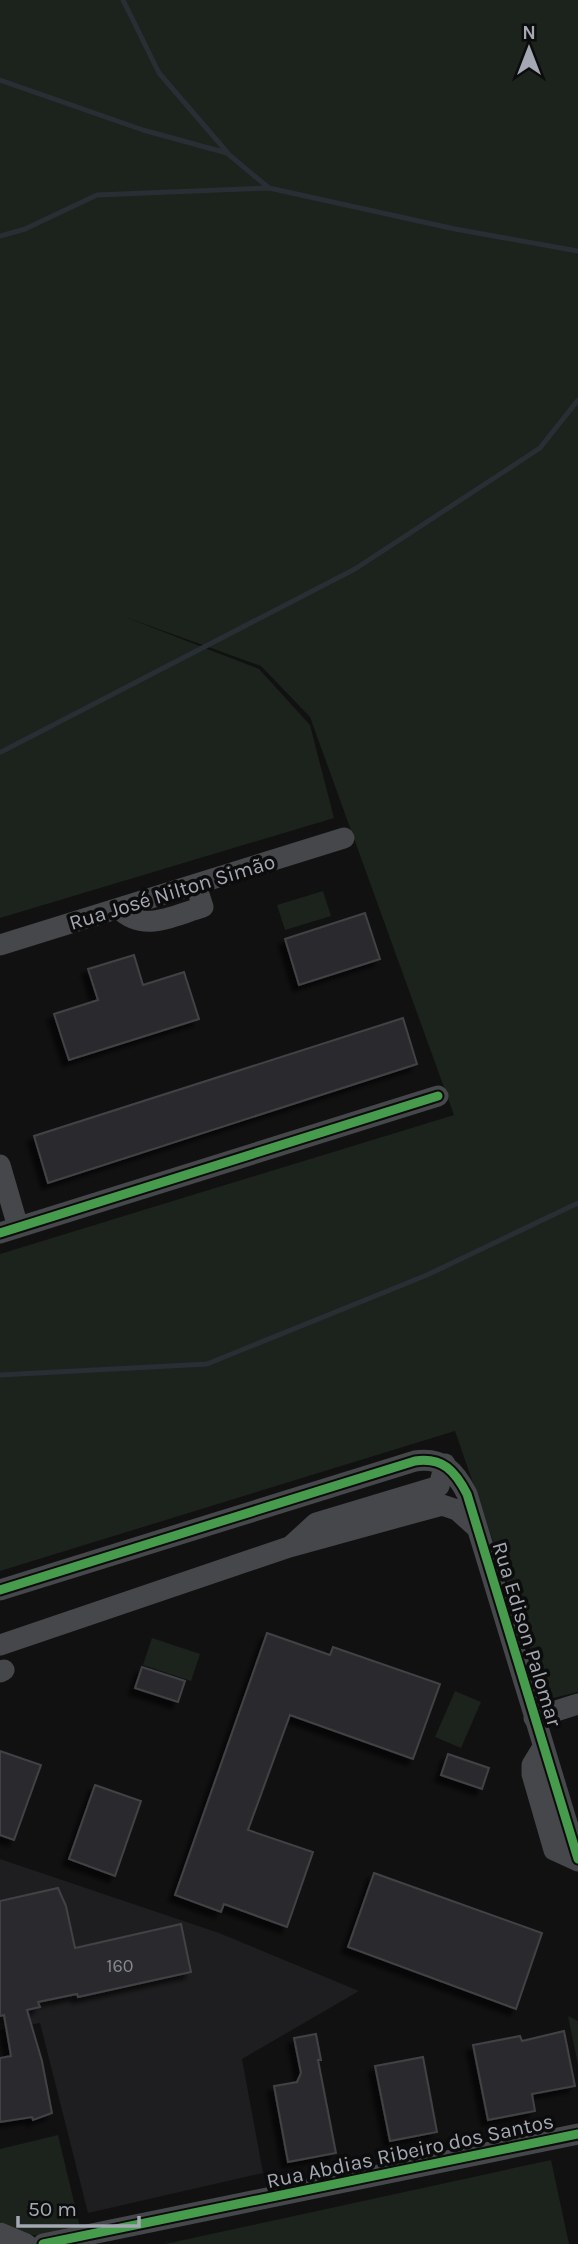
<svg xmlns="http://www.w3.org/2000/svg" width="578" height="2244" viewBox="0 0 578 2244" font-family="Karla,sans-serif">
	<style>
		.built { fill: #1e1e20 }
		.green { fill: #1c221c }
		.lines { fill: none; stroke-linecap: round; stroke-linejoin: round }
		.stream { stroke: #282e34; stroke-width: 5 }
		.building { fill: #2c2c2d; stroke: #414245; stroke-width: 2; filter: url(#shadow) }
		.minor { stroke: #46474a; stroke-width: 21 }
		.cycleway-casing { stroke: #0c0c0d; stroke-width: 13 }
		.cycleway { stroke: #469c4c; stroke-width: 9 }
		.labels { text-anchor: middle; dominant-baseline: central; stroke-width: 7; stroke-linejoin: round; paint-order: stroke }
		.number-label { font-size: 18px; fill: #858991 }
		.street-label { font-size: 21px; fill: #a3a8b2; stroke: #0c0c0d }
	</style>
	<defs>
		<filter id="shadow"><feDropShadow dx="-6" dy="6" stdDeviation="2" flood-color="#0009"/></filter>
	</defs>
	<rect width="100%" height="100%" fill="#111112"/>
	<path class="built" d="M 0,1859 L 219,1933 L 359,1991 L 242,2059 L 263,2173 L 88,2213 L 40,2023 L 0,2030 Z"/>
	<path class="green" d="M 0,0 L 578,0 L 578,1692 L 553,1698 L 544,1689 L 455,1431 L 0,1571 L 0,1254 L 454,1115 L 310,717 L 261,666 L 125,617 L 259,669 L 310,725 L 334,818 L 0,918 Z
		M 323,891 L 331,916 L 285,930 L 277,905 Z
		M 152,1638 L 200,1654 L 191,1681 L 143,1665 Z
		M 455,1691 L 481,1702 L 461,1748 L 435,1737 Z
		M 568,2016 L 578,2021 L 578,2065 Z
		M 58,2135 L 80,2227 C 52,2233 23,2244 0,2221 L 0,2149 Z
		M 551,2160 L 569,2244 L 165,2244 Z"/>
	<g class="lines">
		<path class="stream" d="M 123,0 L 159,73 L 227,152
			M 0,80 L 143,130 L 227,153 L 269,188
			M 0,236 L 25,229 L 97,195 L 269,188 L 455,229 L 578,251
			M 1,752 L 355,569 L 540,448 L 578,400
			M 0,1375 L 207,1364 L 427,1275 L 578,1203"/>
	</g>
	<path class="building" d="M 365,913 L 380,959 L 299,985 L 285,939 Z
		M 134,955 L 143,985 L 184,972 L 199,1019 L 69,1060 L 54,1014 L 98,1000 L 88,969 Z
		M 403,1018 L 417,1064 L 48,1183 L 34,1136 Z
		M 267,1633 L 330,1655 L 333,1647 L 440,1684 L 413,1759 L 290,1715 L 248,1830 L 313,1852 L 287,1927 L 224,1904 L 221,1912 L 175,1895 Z
		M 142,1667 L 185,1681 L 178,1702 L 135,1688 Z
		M 0,1751 L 41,1765 L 14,1840 L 0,1835 Z
		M 448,1754 L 489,1768 L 482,1789 L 441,1775 Z
		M 95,1785 L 141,1801 L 115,1876 L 69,1859 Z
		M 374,1873 L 542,1933 L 516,2009 L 348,1947 Z
		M 58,1888 L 66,1906 L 75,1948 L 181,1924 L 191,1972 L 78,1997 L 77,1994 L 38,2002 L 40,2007 L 27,2010 L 42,2061 L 52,2113 L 33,2120 L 32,2117 L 0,2122 L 0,2058 L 11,2056 L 4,2015 L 0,2016 L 0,1901 Z
		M 564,2031 L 575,2086 L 532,2094 L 535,2111 L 488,2120 L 473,2045 L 520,2036 L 522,2041 Z
		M 316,2034 L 321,2060 L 318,2060 L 336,2153 L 288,2162 L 274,2086 L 297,2082 L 301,2073 L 294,2038 Z
		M 423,2057 L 437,2132 L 390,2141 L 375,2066 Z"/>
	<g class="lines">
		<path class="minor" d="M 119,909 C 144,933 172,916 203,907 L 196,885
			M 0,945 L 344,838
			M 0,1165 L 18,1227
			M 0,1233 L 438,1096
			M 292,1545 L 316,1523 L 439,1486 L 445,1464
			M 0,1590 L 415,1461 C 443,1457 455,1471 467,1494 L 578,1859
			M 0,1645 L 289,1547 L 442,1505 L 457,1510 L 477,1528
			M 0,1672 L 4,1670
			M 534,1718 L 578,1704
			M 543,1747 L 532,1765 L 532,1774 L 554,1850 L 578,1861
			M 0,2233 L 26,2244
			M 43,2244 L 578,2134"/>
		<g class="cycleway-casing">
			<path id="cycleway" d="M 0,1233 L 438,1096
				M 0,1590 L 415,1461 C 443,1457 455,1471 467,1494 L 578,1859
				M 43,2244 L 578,2134"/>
		</g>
		<use href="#cycleway" class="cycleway"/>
	</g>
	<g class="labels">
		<g class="number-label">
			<text x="120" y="1966">160</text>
		</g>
		<g class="street-label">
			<text transform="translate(172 892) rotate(-17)">Rua José Nilton Simão</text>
			<text transform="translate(527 1634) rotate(73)">Rua Edison Palomar</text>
			<text transform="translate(410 2151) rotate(-12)">Rua Abdias Ribeiro dos Santos</text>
		</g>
	</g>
	<g transform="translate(529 49)" stroke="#0c0c0d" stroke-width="5" paint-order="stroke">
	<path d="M0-5L12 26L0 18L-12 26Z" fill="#a3a8b2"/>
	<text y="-10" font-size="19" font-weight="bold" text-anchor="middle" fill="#a3a8b2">N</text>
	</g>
	<path d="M18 2216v10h121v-10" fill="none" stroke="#a3a8b2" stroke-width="3.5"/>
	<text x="28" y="2216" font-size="21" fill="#a3a8b2" stroke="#0c0c0d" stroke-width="5" paint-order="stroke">50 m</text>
</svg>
